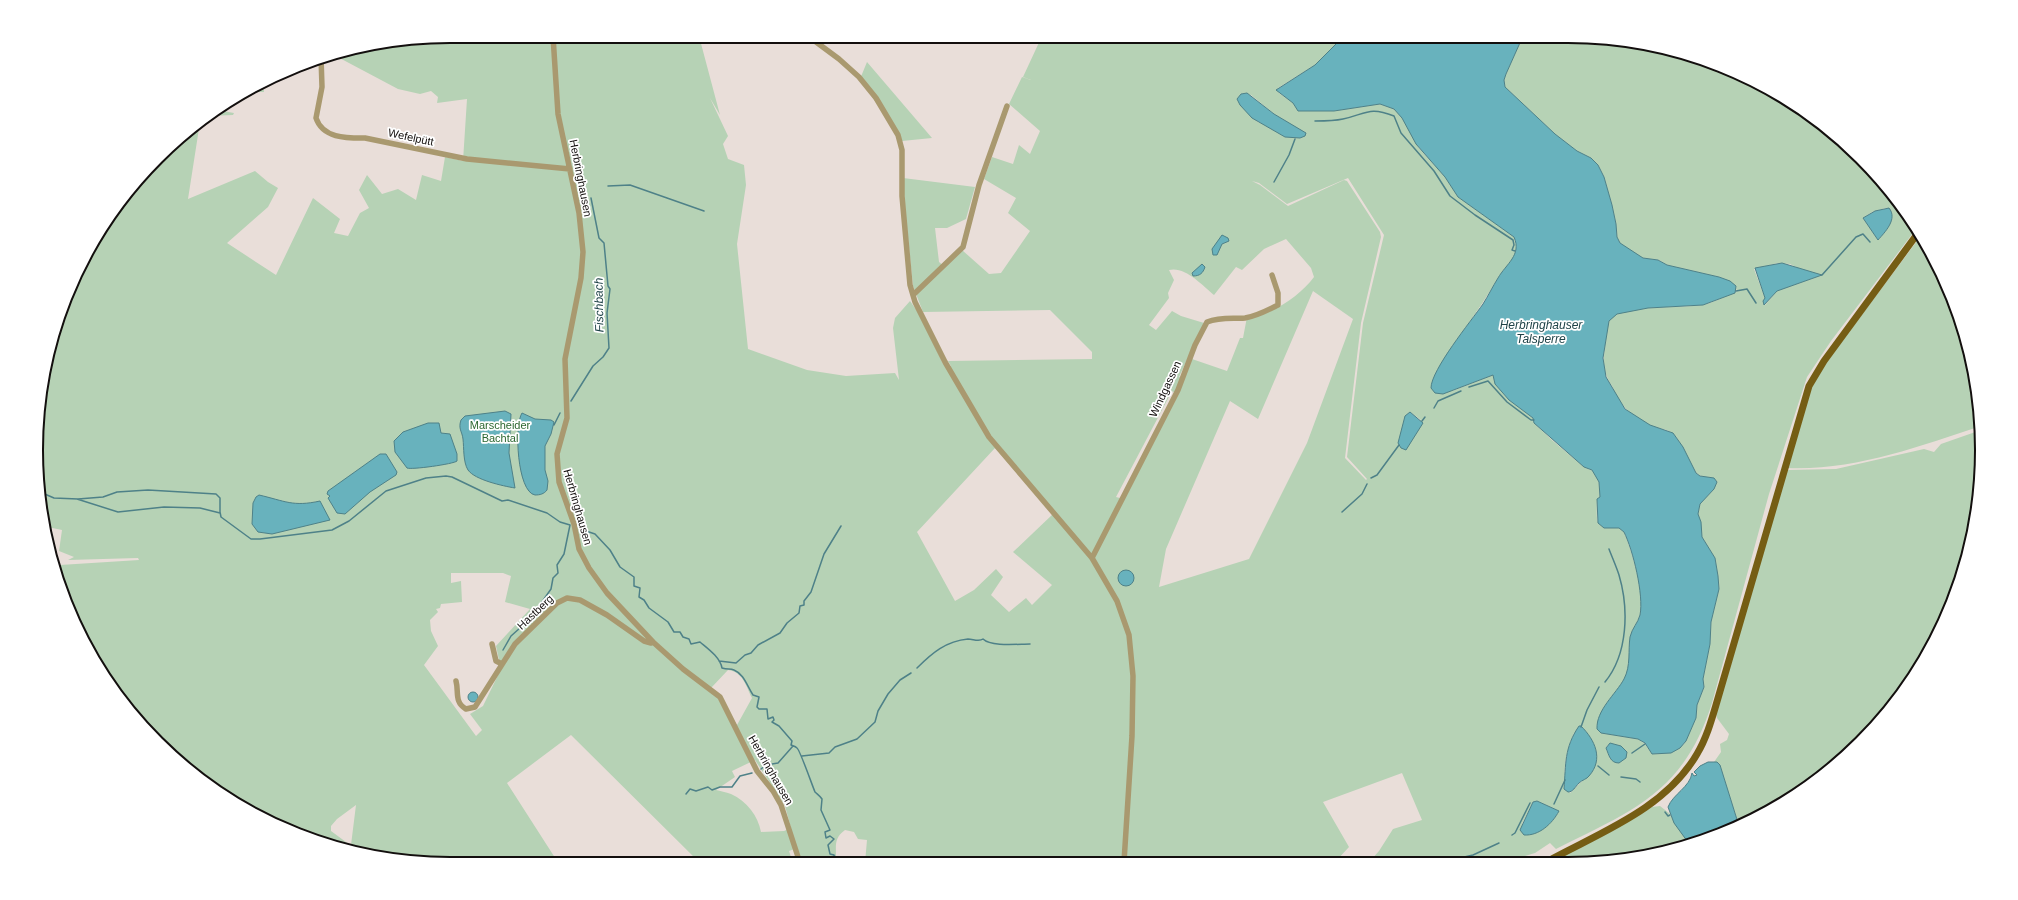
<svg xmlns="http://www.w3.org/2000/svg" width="2018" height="900" viewBox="0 0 2018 900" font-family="Helvetica,sans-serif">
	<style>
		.green { fill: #b6d2b5; fill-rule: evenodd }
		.water { fill: #68b2bd; stroke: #4e8188 }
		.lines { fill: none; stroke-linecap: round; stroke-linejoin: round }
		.stream { stroke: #4e8188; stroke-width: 1.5 }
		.minor { stroke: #a9996f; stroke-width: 5.5 }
		.major { stroke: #755d14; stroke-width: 7 }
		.labels { text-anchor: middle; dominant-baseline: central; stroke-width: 3.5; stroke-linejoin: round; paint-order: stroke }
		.street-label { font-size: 11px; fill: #130f0e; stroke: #fff }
		.park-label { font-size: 11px; fill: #2c6730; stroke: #fff }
		.water-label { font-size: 12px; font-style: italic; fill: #1e4247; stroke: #fff }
		.rim { fill: none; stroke: #130f0e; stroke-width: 2 }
	</style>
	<rect width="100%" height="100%" fill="#e9ded9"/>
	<path class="green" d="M 450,36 L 699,36 L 720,115 L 710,98 L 728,136 L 723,144 L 728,159 L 744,165 L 746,185 L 737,244 L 748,349 L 807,370 L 846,376 L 895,373 L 899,380 L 893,328 L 895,318 L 910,301 L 920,315 L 943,364 L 951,366 L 948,361 L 1092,359 L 1092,352 L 1050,310 L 923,312 L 913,286 L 905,209 L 903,178 L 975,187 L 966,219 L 947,228 L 935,228 L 939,262 L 944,266 L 962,250 L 989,274 L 1001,273 L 1030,231 L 1008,213 L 1016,198 L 984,179 L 992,157 L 1013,164 L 1019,145 L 1030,154 L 1040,131 L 1009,104 L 1022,77 L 1031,80 L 1023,77 L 1042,36 L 1344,36 L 1315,65 L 1278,88 L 1279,93 L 1293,103 L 1299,111 L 1334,111 L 1380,104 L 1394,109 L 1402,118 L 1419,148 L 1445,177 L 1458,197 L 1514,237 C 1517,244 1517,252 1514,258 C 1510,266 1502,271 1498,278 C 1478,312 1454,342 1435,376 L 1452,391 L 1493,375 L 1495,377 L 1495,384 L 1509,400 L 1533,418 L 1534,423 L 1553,441 L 1584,467 L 1593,471 L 1599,482 L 1600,497 L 1597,499 C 1597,522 1593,528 1619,528 L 1624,532 C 1632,551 1645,595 1640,615 C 1638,623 1632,628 1630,637 C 1628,649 1631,664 1626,676 C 1617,695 1599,707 1597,729 L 1601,733 L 1638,739 L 1645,744 L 1652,754 L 1671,753 L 1684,744 L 1696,718 L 1697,705 L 1704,687 L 1703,679 L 1710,644 L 1711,622 L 1719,589 L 1718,576 L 1715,558 L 1702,537 L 1698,514 L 1700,504 L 1714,489 L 1705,477 C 1687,474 1686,446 1674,435 C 1668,428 1657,429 1649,425 C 1634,418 1624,409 1616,395 C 1614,392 1614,389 1612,386 C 1603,373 1603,362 1605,346 C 1606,338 1606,323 1612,317 C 1626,305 1682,308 1702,305 C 1713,303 1725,296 1736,292 L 1737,290 L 1719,277 L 1667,265 L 1659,260 L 1643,258 L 1634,254 L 1620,243 L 1617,237 L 1616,224 L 1612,205 L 1604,177 L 1598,165 L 1591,158 L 1577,151 L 1555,134 L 1505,87 L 1504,80 L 1506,74 L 1523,36 L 1568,36 L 1649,44 L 1701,58 L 1775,92 L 1841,139 L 1897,198 L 1916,229 L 1831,341 L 1807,377 L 1769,494 L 1712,703 C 1684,792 1634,810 1556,849 L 1550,843 L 1535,853 L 1525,856 L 1530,861 L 1370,861 L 1379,851 L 1393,829 L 1422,820 L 1402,773 L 1323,802 L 1349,847 L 1336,861 L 865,863 L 867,840 L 858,839 L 854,832 L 845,830 C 834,838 836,845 836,857 L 847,863 L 803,863 L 797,848 L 789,851 L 793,863 L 700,863 L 571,735 L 507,783 L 559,864 L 450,864 L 369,856 L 317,842 L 243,809 L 177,761 L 122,702 L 91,657 L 58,583 L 54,568 L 60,565 L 139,560 L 138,558 L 68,560 L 74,557 L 59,551 L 62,530 L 43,526 L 36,450 L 44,369 L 67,292 L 92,243 L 139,177 L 177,139 L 200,122 L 188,199 L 255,171 L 268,182 L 278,188 L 268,207 L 227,243 L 276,275 L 313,198 L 340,219 L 334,233 L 348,236 L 360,213 L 369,208 L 359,190 L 367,175 L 382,194 L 398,189 L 416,200 L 422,175 L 441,181 L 445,157 L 463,161 L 467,99 L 437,103 L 438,97 L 431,91 L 420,94 L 398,89 L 332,54 L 369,44 ZM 1243,93 L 1251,95 L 1274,114 L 1293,126 L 1285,137 L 1269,126 L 1258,122 L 1237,99 ZM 1348,178 L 1384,235 L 1363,323 L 1347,457 L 1367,479 L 1366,480 L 1345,458 L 1361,323 L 1381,237 L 1380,232 L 1347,181 L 1344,180 L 1288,206 L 1260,185 L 1252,181 L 1259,183 L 1287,204 ZM 1886,208 L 1891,211 C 1893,223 1886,231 1878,240 L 1863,218 L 1872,212 ZM 1286,239 L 1311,268 L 1314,277 C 1300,296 1272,315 1247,317 L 1243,338 L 1240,338 L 1227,371 L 1192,359 L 1183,378 L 1179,377 L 1204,323 L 1181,316 L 1172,311 L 1156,330 L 1149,325 L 1169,298 L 1168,293 L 1174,280 L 1169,270 C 1185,266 1202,285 1214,295 L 1236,267 L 1242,270 L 1264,249 ZM 1778,263 L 1790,264 L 1804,271 L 1822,275 L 1777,291 L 1765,305 L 1765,298 L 1754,269 ZM 1313,291 L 1353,319 L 1307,443 L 1249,559 L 1159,587 L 1166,549 L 1230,401 L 1258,419 ZM 1172,391 L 1176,394 L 1124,499 L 1116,497 ZM 1410,412 L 1421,420 L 1399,440 C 1403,431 1402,419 1410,412 ZM 995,448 L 1053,514 L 1013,552 L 1052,585 L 1032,605 L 1026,598 L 1009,612 L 991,595 L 1003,577 L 996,569 L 974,590 L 955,601 L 917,532 ZM 451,573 L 503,573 L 511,576 L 505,602 L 530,609 L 496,646 L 501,669 L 483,706 L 470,714 L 482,730 L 476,736 L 424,665 L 438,646 L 431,631 L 430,620 L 438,612 L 436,609 L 440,608 L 441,604 L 462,602 L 461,581 L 451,583 ZM 728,670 C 743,672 746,686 752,698 L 737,725 L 711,688 ZM 1574,733 L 1584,779 L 1570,793 C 1560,774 1566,752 1574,733 ZM 1608,745 L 1621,746 L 1627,752 L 1610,759 L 1606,748 ZM 755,760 L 785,806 L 791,828 L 784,831 L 761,832 C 758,816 747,801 731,794 C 726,792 720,791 716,790 L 735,777 L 732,771 ZM 1537,801 L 1557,810 L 1558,813 L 1553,820 L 1522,824 L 1533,802 ZM 356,805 L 351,845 L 350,845 L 331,831 L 331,826 L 337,819 Z
		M 867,62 L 932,138 L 902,141 L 860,79 Z
		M 263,83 L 264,92 L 242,92 L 243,91 Z
		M 217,110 L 234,113 L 233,115 L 208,116 Z
		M 1920,237 L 1939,267 L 1968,343 L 1981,426 C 1917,447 1854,471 1786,468 L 1813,380 Z
		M 1981,430 L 1978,504 L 1960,583 L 1912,680 L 1841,761 L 1751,821 L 1739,826 L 1720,765 L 1714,762 L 1721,752 L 1720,744 L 1727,740 L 1729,734 L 1717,718 L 1716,714 L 1786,470 L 1836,469 L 1924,449 L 1934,452 L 1941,444 Z
		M 1660,806 L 1669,813 L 1690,845 L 1622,860 L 1554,861 L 1652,807 Z"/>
	<path class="water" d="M 1344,36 L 1523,36 L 1506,74 L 1504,80 L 1505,87 L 1555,134 L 1577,151 L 1591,158 L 1598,165 L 1604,177 L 1612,205 L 1616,224 L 1617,237 L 1620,243 L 1643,258 L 1658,260 L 1667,265 L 1719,277 L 1730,281 L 1736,286 L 1735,293 L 1703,305 L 1648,308 L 1617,314 L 1609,321 L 1603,358 L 1606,377 L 1625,409 L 1650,425 L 1673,433 L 1683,447 L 1696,473 L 1700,476 L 1714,478 L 1717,482 L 1714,489 L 1700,504 L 1698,514 L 1701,522 L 1702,537 L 1715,558 L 1718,576 L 1719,589 L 1711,622 L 1710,644 L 1703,679 L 1704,687 L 1697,705 L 1696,718 L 1686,741 L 1680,748 L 1671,753 L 1652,754 L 1645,743 L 1638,739 L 1601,733 L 1597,729 C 1596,710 1616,694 1624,679 C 1631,666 1628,650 1630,637 C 1632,628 1638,623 1640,615 C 1644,595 1633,550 1624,532 L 1619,528 L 1604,528 L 1598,523 L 1597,499 L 1600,497 L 1599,482 L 1592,470 L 1584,467 L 1534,423 L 1533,418 L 1509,400 L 1495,384 L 1493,375 L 1443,394 L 1435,393 L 1431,388 C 1431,370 1471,321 1483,304 C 1488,296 1493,286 1498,278 C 1506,264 1522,255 1514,237 L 1458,197 L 1445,177 L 1416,144 L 1402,118 L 1394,109 L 1380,104 L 1334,111 L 1298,111 L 1293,103 L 1276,90 L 1315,65 Z
		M 1247,93 L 1274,114 L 1306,133 L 1305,136 L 1300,138 L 1285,137 L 1252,118 L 1240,105 L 1237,99 L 1241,94 Z
		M 1889,208 C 1898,219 1885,232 1878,240 L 1863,218 L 1875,211 Z
		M 1222,235 L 1228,238 L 1229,241 L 1222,244 L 1217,255 L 1213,255 L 1212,249 Z
		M 1782,263 L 1822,275 L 1777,291 L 1764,305 L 1763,301 L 1765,298 L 1755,268 Z
		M 1202,264 L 1205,267 C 1203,273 1200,276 1193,276 L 1192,273 Z
		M 505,411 L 511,414 L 509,453 L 515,488 C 503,486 475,480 468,470 C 463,462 464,448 463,439 C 462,431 458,429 461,420 L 465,416 Z
		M 1410,412 L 1423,423 L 1406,450 L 1401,448 L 1398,443 L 1405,416 Z
		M 522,413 L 535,419 L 551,420 L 554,422 L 551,434 L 545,446 L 545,470 L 548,481 L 547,490 C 544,494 540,495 535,495 C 517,492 514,425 522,413 Z
		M 428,423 L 439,423 L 441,433 L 450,434 L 457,454 L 457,461 C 454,464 411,470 407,468 L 395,452 L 394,441 L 403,432 Z
		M 380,454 L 386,454 L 397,472 L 396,475 L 370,492 L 345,514 L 337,513 L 328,498 L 330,496 L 327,494 L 328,491 Z
		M 259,495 C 285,501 293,507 320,501 L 330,520 L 272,534 L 258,532 L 252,524 L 253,503 L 256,497 Z
		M1118 578a8 8 0 1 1 16 0a8 8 0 1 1-16 0Z
		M468 697a5 5 0 1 1 10 0a5 5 0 1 1-10 0Z
		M 1579,726 L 1581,726 C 1595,740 1604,759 1589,776 C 1587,779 1582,780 1579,783 C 1575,787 1573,792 1568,792 L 1564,789 C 1566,764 1564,748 1579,726 Z
		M 1610,743 L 1621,746 L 1627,752 L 1626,758 L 1619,763 C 1610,763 1609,755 1606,748 Z
		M 1708,762 L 1717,762 L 1720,765 L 1739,826 L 1690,845 L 1674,823 L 1668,807 C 1673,794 1690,787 1692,773 L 1694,776 L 1697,775 L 1694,772 L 1700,766 Z
		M 1537,801 L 1559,811 C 1552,824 1539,836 1524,835 L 1520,830 L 1533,802 Z"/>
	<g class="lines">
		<path class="stream" d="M 1315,121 C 1324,121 1334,121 1343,119 C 1366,114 1369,106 1394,116 L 1401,133 L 1434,171 L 1450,196 L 1475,215 L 1513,240 L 1514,245 L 1512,250 L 1515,251
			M 1274,182 L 1289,155 L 1295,139
			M 608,186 L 630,185 L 704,211
			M 1822,275 L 1856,237 L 1863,234 L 1870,242
			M 1736,291 L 1747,289 L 1756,303
			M 1469,387 L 1488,381 L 1507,402 L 1531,420 L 1534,420
			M 571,401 L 593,366 L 603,357 L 609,348 L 607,313 L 610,289 L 608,286 L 604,243 L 599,238 L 591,198
			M 1434,408 L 1438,401 L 1461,391
			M 1422,421 L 1425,417
			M 554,425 L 560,413
			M 1371,478 L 1377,475 L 1399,445
			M 40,492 L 54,498 L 78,499 L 103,497 L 117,492 L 148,490 L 216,494 L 220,498 L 220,512 L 221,517 L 251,539 L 260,539 L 332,530 L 349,521 L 386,491 L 426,478 L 446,476 L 452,477 L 502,501 L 508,500 L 547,513 L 560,522 L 570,525 L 564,554 L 557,565 L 558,573 L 553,578 L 551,589 L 530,619 L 511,636 L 503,650
			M 77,499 L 118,512 L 164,507 L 200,508 L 220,513
			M 1342,512 L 1362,494 L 1367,484
			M 579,526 L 583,530 L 595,534 L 610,550 L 620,567 L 634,577 L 634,586 L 640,588 L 639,597 L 644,600 L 649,608 L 668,622 L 674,632 L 680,632 L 683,637 L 689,639 L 691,644 L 700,642 C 707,648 720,657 722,668 C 728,670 730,668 734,670 C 744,674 747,686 753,695 L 759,697 L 757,707 L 759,709 L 767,709 L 768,719 L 773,717 L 774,720 L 772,722 L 779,726 L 792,741 L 791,745 C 793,746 795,746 797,748 C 800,750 812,785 815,792 C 817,794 820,796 822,799 L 821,810 L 830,830 L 825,832 L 826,838 L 830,836 L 834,839 L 828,845 L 830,854 L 834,855 L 834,863
			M 719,661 L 736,663 L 745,655 L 751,653 L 758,645 L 780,633 L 787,623 L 799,613 L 800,606 L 804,605 L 804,601 L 811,592 L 824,554 L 841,526
			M 917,668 C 932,653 946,641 968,639 C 973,639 979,642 983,639 C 991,647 1018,644 1030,644
			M 1605,682 C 1628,654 1629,609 1619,575 C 1616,566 1612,557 1609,549
			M 1581,727 L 1587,710 L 1599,687
			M 1632,753 L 1645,744
			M 802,756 L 829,753 L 835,747 L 857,739 L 875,722 L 878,711 L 888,694 L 900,680 L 911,673
			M 1598,766 L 1609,775
			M 761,769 L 766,765 L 778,763 L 793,746
			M 1621,777 L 1636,779 L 1640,782
			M 686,794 L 690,789 L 696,791 L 708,787 L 712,790 L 720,787 L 732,787 L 740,776 L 752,773
			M 1554,804 L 1565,780
			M 1665,812 L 1668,816 L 1670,815
			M 1512,835 L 1515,833 L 1530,803
			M 834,856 L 846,863
			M 1447,861 L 1473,855 L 1499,843"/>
		<path class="minor" d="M 553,36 L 558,114 L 579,213 L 583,252 L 581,278 L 565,359 L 567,418 L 557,454 L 559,482 L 574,524 L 579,549 L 589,568 L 607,593 L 653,642 L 683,669 L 720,697 L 757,771 L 773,791 L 781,805 L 800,863
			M 808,36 L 839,59 L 859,77 L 876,98 L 898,135 L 902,150 L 902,196 L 910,285 L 915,302 L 945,362 L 989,437 L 1092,558 L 1117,601 L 1129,635 L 1133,676 L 1132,736 L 1124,862
			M 321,57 L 322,87 L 316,118 C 323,139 348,138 365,138 L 467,159 L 570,169
			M 913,295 L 963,247 L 979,185 L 1007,106
			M 1092,558 L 1178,390 L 1195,345 L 1207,322 C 1220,317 1232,319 1245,318 C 1257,316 1268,310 1278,305 L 1278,293 L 1272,275
			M 492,644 L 496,661 L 502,664
			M 456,681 C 459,692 454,702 466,709 L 475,707 L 515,644 L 557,603 L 567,598 L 580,600 L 607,615 L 644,641 L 651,643 L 653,642"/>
		<path class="major" d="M 1548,861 C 1601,832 1665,809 1697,754 C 1706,739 1711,722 1716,705 L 1809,386 L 1824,361 L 1918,233"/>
	</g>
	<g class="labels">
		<g class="street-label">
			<text transform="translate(411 137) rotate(12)">Wefelpütt</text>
			<text transform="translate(581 178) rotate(79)">Herbringhausen</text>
			<text transform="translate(1165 389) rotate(-65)">Windgassen</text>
			<text transform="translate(578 507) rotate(74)">Herbringhausen</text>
			<text transform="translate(535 612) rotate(-43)">Hastberg</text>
			<text transform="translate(771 770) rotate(60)">Herbringhausen</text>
		</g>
		<g class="park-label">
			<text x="500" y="425">Marscheider<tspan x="500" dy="13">Bachtal</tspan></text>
		</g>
		<g class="water-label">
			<text transform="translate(599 305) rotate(-91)">Fischbach</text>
			<text x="1541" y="325">Herbringhauser<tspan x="1541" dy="14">Talsperre</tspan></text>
		</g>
	</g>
	<path d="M0 0H2018V900H0ZM450 43H1568A407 407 0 0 1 1975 450V450A407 407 0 0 1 1568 857H450A407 407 0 0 1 43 450V450A407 407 0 0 1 450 43Z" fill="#fff" fill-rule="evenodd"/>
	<path class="rim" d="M450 43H1568A407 407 0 0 1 1975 450V450A407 407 0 0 1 1568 857H450A407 407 0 0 1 43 450V450A407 407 0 0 1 450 43Z"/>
</svg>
